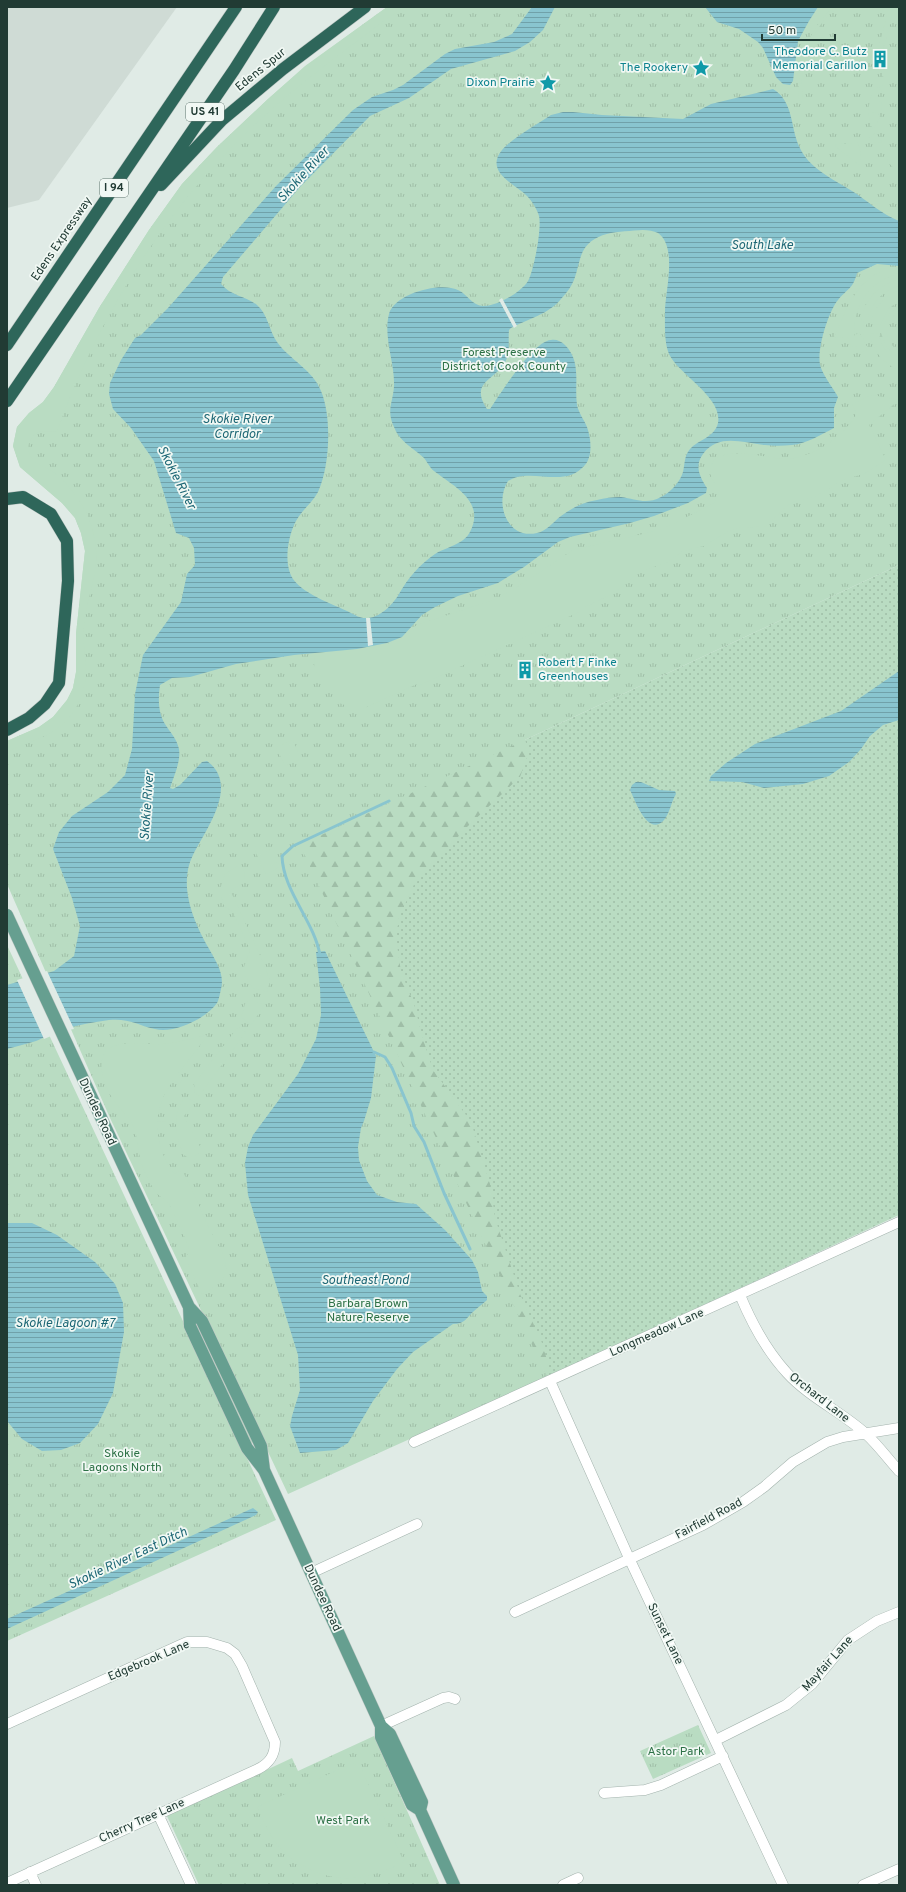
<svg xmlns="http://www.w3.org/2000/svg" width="906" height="1892" viewBox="0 0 906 1892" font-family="Overpass,sans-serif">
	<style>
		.built { fill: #cfdbd5 }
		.grass { fill: url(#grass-dots) }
		.forest { fill: url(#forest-firs) }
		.park { fill: url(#park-tufts) }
		.garden { fill: #b9dcc2 }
		.water { fill: url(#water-rules); fill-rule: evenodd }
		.pier { fill: #e0ebe6 }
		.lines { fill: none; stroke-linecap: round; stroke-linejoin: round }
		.stream { stroke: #89c5cf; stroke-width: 3 }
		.minor-casing { stroke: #a3b3ad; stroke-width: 11 }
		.major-casing { stroke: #c1c8c6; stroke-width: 13 }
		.highway-casing { stroke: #c1c8c6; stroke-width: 13 }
		.minor { stroke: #fff; stroke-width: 10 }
		.major { stroke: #669f90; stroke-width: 12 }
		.highway { stroke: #2e665a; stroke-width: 12 }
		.labels { text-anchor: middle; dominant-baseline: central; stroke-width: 3.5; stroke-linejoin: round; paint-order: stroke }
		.shield { fill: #f1f8f4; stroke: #5f746e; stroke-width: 1 }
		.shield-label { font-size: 11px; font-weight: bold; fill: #213b34 }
		.culture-label { font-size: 12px; fill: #0d838f; stroke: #f1f8f4; text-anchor: end }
		.street-label { font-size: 12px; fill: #213b34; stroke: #f1f8f4 }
		.park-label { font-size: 12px; fill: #2d7146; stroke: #f1f8f4 }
		.water-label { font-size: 13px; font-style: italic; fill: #1d6775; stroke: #f1f8f4 }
	</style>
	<defs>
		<pattern id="grass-dots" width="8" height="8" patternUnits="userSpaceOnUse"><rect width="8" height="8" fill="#b9dcc2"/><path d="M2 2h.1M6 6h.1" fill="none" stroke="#9fbea7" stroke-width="1.8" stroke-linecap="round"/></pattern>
		<pattern id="forest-firs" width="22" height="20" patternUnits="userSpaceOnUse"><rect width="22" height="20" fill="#b9dcc2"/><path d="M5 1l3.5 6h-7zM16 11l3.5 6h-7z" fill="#9fbea7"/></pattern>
		<pattern id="park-tufts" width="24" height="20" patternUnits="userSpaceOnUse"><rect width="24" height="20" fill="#b9dcc2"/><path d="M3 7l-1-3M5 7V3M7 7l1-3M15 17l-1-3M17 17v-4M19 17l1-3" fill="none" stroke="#9fbea7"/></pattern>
		<pattern id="water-rules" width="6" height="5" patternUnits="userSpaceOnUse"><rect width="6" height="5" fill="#89c5cf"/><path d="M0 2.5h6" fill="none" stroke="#70a1a9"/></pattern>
	</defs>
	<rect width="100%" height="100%" fill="#e0ebe6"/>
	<path class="built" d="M 7,7 L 177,7 L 39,200 L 7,208 Z"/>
	<path class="grass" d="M 899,565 L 899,1215 L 547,1377 L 300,845 Z"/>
	<path class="forest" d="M 523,733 L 529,752 L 520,777 L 468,826 L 413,886 L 399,918 L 396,938 L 401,972 L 414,1004 L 424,1042 L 433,1070 L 471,1122 L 490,1184 L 495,1218 L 520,1294 L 542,1343 L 547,1360 L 547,1377 L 274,849 Z"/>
	<path class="park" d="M 387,7 L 899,7 L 899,565 L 300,845 L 547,1377 L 288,1494 L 110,1118 L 7,884 L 7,741 L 39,727 L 53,717 L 67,700 L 73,688 L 76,672 L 76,634 L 85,551 L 81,533 L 75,518 L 62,503 L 20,467 L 13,446 L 17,427 L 29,413 L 43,402 L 54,387 L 99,308 L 149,230 L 182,184 L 217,147 L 268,99 L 305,66 Z
		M 7,945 L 276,1520 L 7,1641 Z
		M 698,1725 L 711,1753 L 653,1779 L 640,1751 Z
		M 374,1736 L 440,1885 L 199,1885 L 167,1816 L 292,1758 L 298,1771 Z"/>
	<path class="garden" d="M 387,7 L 403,7 C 352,45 299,83 252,127 C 163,212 99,316 57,431 L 39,432 C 30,437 25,446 31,457 C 35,464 46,467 53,472 C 71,486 86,506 92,528 C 104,569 87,589 84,627 C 82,647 89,667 84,687 C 81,699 76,710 68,719 C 51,738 28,741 7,752 L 7,741 L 39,727 L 53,717 L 67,700 L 73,688 L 76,672 L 76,634 L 85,551 L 81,533 L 75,518 L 62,503 L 20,467 L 13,446 L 17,427 L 29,413 L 43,402 L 54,387 L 99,308 L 149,230 L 182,184 L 217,147 L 268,99 L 306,66 Z
		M 834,7 L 838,7 C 815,25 804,50 802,79 C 801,87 804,97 801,103 C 797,99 799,92 799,86 C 800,54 810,28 834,7 Z
		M 889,7 L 891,7 C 893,24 885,38 882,54 L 876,57 L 879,63 L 885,60 L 899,65 L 899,80 L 888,83 L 884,79 L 879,65 L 882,62 L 879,63 L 876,58 Z
		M 883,85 L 883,90 L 880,92 L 877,97 L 878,101 L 882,103 L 881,110 L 868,110 L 872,91 Z
		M 868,112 L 878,113 L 880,116 L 877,124 L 873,129 L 871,126 Z
		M 876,133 L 882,142 L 873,143 L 868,138 Z
		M 858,142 L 861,155 L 859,165 L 835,146 L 837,143 L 851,144 Z
		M 887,147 L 899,161 L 899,174 L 888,162 Z
		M 882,271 L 899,271 L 899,273 C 868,283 854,304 854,336 L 855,333 L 856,335 L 857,332 L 858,334 L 858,331 L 859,331 L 862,339 L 862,334 L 863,334 L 864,342 L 869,349 L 859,353 L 856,346 L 851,347 L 848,338 L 834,337 C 846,311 854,284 882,271 Z
		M 899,279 L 899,286 C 880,291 869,307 866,326 L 863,325 L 864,322 L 861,321 C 864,299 879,285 899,279 Z
		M 899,290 L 899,301 L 888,309 L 880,325 L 871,324 C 873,308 884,296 899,290 Z
		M 899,305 L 899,310 L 890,320 L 888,326 L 883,326 L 889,314 Z
		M 879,333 C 880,346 888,356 899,361 L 899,370 C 883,364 873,351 870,334 Z
		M 881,333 L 886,333 L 891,344 L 899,353 L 899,358 L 887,348 Z
		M 890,333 L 895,333 L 899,342 L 899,348 L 892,339 Z
		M 872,395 L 899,400 L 869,425 L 886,460 L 864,474 L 845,479 L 816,496 L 796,501 L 788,505 L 766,526 L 739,528 L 727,532 L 704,546 L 683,551 L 666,563 L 641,571 L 614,593 L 579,610 L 579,612 L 418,686 L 417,684 L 358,711 L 356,709 L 349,712 L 345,705 L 336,702 L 326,677 L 318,677 L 314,667 L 315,653 L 357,649 L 390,643 L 417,625 L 496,599 L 517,587 L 573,550 L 656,531 L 677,522 L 714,503 L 719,493 C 717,485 710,479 710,471 C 712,440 770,460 787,459 C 810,457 832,444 847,427 C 855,418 859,416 852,404 Z
		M 293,740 L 301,759 L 285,766 L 276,747 Z
		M 256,846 L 260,846 L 263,853 L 274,848 L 278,868 L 266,874 L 255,851 Z
		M 239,865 C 245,869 246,876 244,883 L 230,890 L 264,964 L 270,981 L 267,992 L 253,988 L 246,977 L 244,967 L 250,950 L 233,912 L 224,906 L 221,896 L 221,886 L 225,874 Z
		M 246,1001 L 265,1004 L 251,1025 L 241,1017 Z
		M 238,1027 L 246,1032 L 199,1096 L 195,1093 L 194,1084 Z
		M 208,1035 L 178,1074 L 183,1079 L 179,1084 L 174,1080 C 163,1093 160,1105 157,1121 L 166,1122 L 166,1128 L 158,1128 C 157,1144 165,1161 174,1174 L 180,1171 L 183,1172 C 193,1190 200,1208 208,1226 C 221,1254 244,1274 202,1294 L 185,1258 C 187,1255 189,1253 189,1250 C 190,1247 171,1206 168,1203 C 164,1198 158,1196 155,1191 C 150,1184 141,1165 140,1158 C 137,1145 138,1134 131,1122 C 127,1114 119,1109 114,1101 C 105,1088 92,1057 112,1047 C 124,1040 149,1045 163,1044 C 178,1043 193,1038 208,1035 Z
		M 185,1097 L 195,1102 L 184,1116 L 203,1152 L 189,1158 L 184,1155 C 176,1138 171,1114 185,1097 Z
		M 203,1332 L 253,1442 L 249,1444 L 199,1334 Z
		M 353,1763 L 360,1766 L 404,1862 C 371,1879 341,1885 307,1868 C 294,1861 282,1852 274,1840 C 267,1830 262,1818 257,1807 Z"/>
	<path class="water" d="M 532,7 L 555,7 L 543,30 L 530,42 L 515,51 L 451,69 L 409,98 L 370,116 L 300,187 L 223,277 L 221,284 C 231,296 246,296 257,305 C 268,314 269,331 277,342 C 290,360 313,370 321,391 C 332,417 330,466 318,492 C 312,503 302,510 296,521 C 288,536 283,563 293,579 C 305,596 337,605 355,615 C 372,625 390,609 399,594 C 408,578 419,565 435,554 C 446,547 463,545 470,532 C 486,501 453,486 434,471 C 429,467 427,461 423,457 C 413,448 399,441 394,427 C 386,410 393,403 394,386 C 395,363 383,337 389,314 C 394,295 433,284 451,288 C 464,290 466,298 476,304 C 489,312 521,293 528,281 C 534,270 542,228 539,216 C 537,209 532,201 527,196 C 515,184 484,172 502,150 C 510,140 539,123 551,115 L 563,112 L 573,112 L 602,115 L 683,119 L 711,104 L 773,89 C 794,102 790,126 799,146 C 808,168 833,179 852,191 C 868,201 881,214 899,221 L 899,266 L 877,264 L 857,273 C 853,289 847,289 838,300 C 828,312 815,354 821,368 C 825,378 833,388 838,397 L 834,408 L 834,428 C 822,434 806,444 792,445 C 783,446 773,446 765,445 C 742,443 719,433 703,454 C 694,466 700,477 707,488 L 706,493 L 688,503 L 654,516 L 630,523 L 570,537 L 558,542 L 524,567 L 498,583 L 458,596 L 435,607 L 422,615 L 402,637 L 387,643 L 357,649 L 294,655 L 236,664 L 190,677 L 172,678 L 160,685 C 158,698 158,713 165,724 C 170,732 177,739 179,749 C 181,761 174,776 170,788 L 173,789 L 180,785 L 202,762 L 207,761 C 240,785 206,829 193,855 C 178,884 193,921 208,947 C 215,960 225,973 221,989 C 220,993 219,1000 217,1003 C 206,1019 173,1034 155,1029 C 137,1025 129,1018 109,1020 C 94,1022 78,1025 64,1029 C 54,1031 46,1037 36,1041 C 27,1044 17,1046 7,1049 L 7,985 L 54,971 L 74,956 L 80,926 L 72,898 L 53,849 L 59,832 L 72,816 L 108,792 L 125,775 L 132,749 L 135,694 L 143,655 L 181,602 L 187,574 L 195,565 L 194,548 L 189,538 L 176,533 L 154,461 L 131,428 L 113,409 L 109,394 L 110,383 L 121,360 L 135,338 L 141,335 L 168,308 L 276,186 L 353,110 L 372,97 L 393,90 L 403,85 L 445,54 L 455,49 L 494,42 L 512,34 ZM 643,230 C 648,230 654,231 658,233 C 678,247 665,292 665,311 C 665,324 664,342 669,354 C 678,374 723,397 718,423 C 715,437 698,440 690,449 C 684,456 685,464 683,472 C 680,482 671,492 661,497 C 646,505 636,499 621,497 C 613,497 604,498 597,500 C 583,502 572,508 561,516 C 553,522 547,531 537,533 C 507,540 494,503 508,481 C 531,466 564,490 585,465 C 593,456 591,438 587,427 C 584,419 579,414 577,405 C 574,384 582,362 565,345 C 561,341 556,339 551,340 C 533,341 501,393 490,409 L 487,409 C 468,380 498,381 507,358 C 510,350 508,339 509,330 L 511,328 C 528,319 549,314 561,299 C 575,284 575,277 580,259 C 588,230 619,232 643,230 Z
		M 705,7 L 818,7 L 809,21 L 798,41 L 793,81 L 790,85 L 783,84 L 776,77 L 763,48 L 758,42 L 739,29 L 717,22 Z
		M 899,671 L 899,720 L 883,725 L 870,736 L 861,749 L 849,762 L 829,776 L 803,784 L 764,788 L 742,782 L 709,781 L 711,776 L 726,763 L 755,744 L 841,711 Z
		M 636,782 L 641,782 L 659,790 L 675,791 L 676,794 C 671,802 670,813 664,820 C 648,838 635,800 630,790 L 632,785 Z
		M 325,951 L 376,1056 L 371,1098 L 364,1121 L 361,1128 L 358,1147 L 359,1160 L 367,1181 L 377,1195 L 397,1202 L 416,1204 L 445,1230 L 472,1260 L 478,1272 L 482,1291 L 487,1296 L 487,1300 C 483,1304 478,1307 474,1311 C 466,1318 465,1324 453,1324 L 413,1352 L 397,1369 L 373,1401 L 348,1443 L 336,1450 L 300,1453 L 290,1426 L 292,1416 L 300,1390 L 298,1355 L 248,1195 L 245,1163 L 248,1147 L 253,1135 L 298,1074 L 316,1039 L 321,1015 L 320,988 L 316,952 Z
		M 7,1223 L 32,1223 L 57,1235 L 95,1262 L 115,1284 L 123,1303 L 124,1332 L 113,1393 L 98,1424 L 80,1443 L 61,1450 L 42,1451 L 22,1439 L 7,1421 Z
		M 253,1508 L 258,1512 L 256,1515 L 7,1629 L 7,1619 Z"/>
	<path class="pier" d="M 502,298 L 517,326 L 514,328 L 499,300 Z
		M 366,618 L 370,618 L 373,645 L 368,646 Z
		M 47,971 L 74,1029 L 63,1031 L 44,1039 L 17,980 Z"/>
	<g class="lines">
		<path class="stream" d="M 320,955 C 314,921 283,891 282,856 L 293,846 L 389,801
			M 374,1052 L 385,1057 L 392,1068 L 411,1113 L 414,1126 L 424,1142 L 444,1193 L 470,1249"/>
		<g class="minor-casing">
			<path id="minor" d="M 740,1295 C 752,1324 766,1350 787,1373 C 810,1398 842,1412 866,1434 C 878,1445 888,1459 899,1471
				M 550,1381 L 629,1558 L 783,1885
				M 414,1442 L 899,1222
				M 311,1573 L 417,1524
				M 515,1612 L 703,1525 L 743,1502 L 764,1487 L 793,1462 L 827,1442 L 843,1437 L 899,1428
				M 7,1724 L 178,1646 L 187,1642 L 207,1642 L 227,1648 L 235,1654 L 242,1666 L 275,1742 C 275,1755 270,1763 258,1769 L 7,1883
				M 381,1726 L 443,1698 L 449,1697 L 455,1699
				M 716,1740 L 786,1705 L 812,1684 L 848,1640 L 877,1621 L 899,1612
				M 604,1793 L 645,1790 L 661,1785 L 723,1756
				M 158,1814 L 191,1885
				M 30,1872 L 36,1885
				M 563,1885 L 578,1878
				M 863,1885 L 899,1869"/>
		</g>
		<g class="major-casing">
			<path id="major" d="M 7,915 L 189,1307 L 202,1321 L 261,1446 L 264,1470
				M 189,1307 L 190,1326 L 247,1448 L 264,1470 L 381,1726 L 390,1734 L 422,1802 L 420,1810
				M 381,1726 L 381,1737 L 412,1805 L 420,1810 L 454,1885"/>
		</g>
		<g class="highway-casing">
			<path id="highway" d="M 161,185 L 222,120 L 283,69 L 365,7
				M 7,345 L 236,7
				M 7,401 L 234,70 L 274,7
				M 7,499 L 23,497 L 51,514 L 67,541 L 68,581 L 59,683 L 45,704 L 29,718 L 7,730"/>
		</g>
		<use href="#minor" class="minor"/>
		<use href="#major" class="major"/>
		<use href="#highway" class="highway"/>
	</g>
	<defs>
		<g id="building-bare" transform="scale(1.38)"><path d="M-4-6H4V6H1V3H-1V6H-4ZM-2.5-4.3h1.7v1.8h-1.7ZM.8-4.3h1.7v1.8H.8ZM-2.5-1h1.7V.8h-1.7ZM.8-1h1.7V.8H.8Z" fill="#0f9aa8" stroke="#f1f8f4" stroke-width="2.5" paint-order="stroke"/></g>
		<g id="sight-bare" transform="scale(1.38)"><path d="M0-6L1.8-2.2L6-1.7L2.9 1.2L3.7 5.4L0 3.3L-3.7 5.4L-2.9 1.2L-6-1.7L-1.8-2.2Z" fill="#0f9aa8" stroke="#f1f8f4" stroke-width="2.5" paint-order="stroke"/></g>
	</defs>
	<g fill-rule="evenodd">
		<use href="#building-bare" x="880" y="59"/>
		<use href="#sight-bare" x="701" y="68"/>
		<use href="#sight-bare" x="548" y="83"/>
		<use href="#building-bare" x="525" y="670"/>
	</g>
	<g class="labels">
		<g class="shield">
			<rect x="186" y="103" width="38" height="18" rx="3"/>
			<rect x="100" y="179" width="28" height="18" rx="3"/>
		</g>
		<g class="shield-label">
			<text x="205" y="112">US 41</text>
			<text x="114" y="188">I 94</text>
		</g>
		<g class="culture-label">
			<text x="867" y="52">Theodore C. Butz<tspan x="867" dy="14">Memorial Carillon</tspan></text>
			<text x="688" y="68">The Rookery</text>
			<text x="535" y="83">Dixon Prairie</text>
			<text x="538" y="663" text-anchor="start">Robert F Finke<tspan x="538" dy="14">Greenhouses</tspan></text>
		</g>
		<g class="street-label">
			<text transform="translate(261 70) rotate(-39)">Edens Spur</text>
			<text transform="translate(62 239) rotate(-56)">Edens Expressway</text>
			<text transform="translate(97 1112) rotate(65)">Dundee Road</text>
			<text transform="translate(657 1333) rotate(-24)">Longmeadow Lane</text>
			<text transform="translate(819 1398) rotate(38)">Orchard Lane</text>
			<text transform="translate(709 1519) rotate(-28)">Fairfield Road</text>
			<text transform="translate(322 1598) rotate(65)">Dundee Road</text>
			<text transform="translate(665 1634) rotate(64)">Sunset Lane</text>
			<text transform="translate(149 1661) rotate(-23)">Edgebrook Lane</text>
			<text transform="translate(828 1664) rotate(-48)">Mayfair Lane</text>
			<text transform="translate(142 1821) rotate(-24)">Cherry Tree Lane</text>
		</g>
		<g class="park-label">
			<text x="504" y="353">Forest Preserve<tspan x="504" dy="14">District of Cook County</tspan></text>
			<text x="368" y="1304">Barbara Brown<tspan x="368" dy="14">Nature Reserve</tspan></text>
			<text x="122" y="1454">Skokie<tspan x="122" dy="14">Lagoons North</tspan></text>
			<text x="676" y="1752">Astor Park</text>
			<text x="343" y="1821">West Park</text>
		</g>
		<g class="water-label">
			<text transform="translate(304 175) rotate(-48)">Skokie River</text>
			<text x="762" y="246">South Lake</text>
			<text x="237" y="420">Skokie River<tspan x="237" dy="15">Corridor</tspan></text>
			<text transform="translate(176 478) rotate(63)">Skokie River</text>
			<text transform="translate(148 806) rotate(-86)">Skokie River</text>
			<text x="365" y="1281">Southeast Pond</text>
			<text x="65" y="1324">Skokie Lagoon #7</text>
			<text transform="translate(128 1559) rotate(-25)">Skokie River East Ditch</text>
		</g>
	</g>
	<rect width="906" height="1892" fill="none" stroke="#213b34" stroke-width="16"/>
	<path d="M762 34v6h73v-6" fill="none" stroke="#213b34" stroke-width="2"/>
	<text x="768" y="34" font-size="12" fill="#213b34" stroke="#f1f8f4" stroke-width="3" paint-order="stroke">50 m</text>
</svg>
